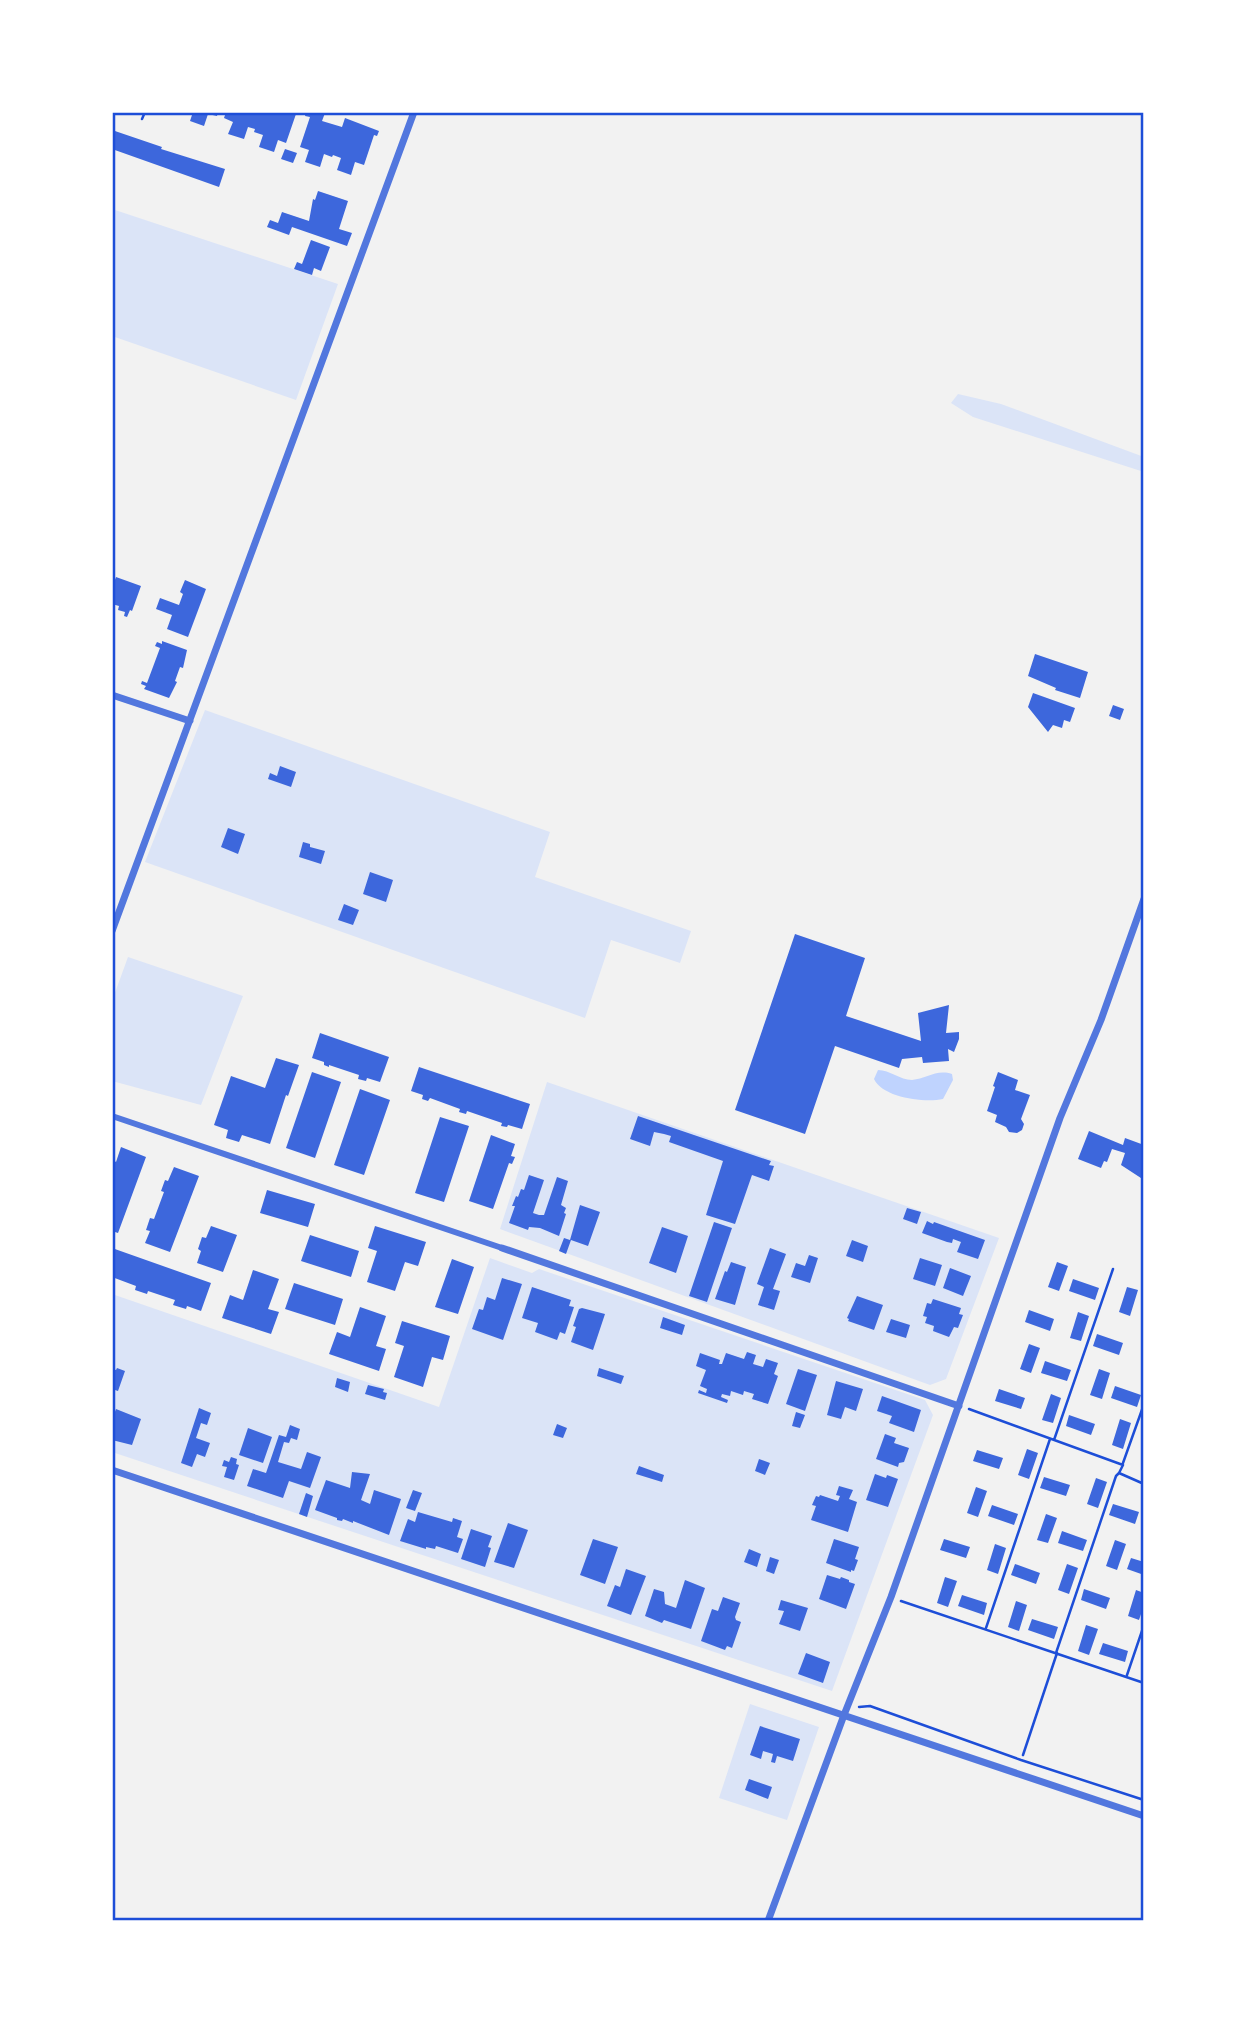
<svg xmlns="http://www.w3.org/2000/svg" width="1256" height="2033" viewBox="0 0 1256 2033" font-family="Roboto,sans-serif">
	<style>
		.green { fill: #dbe4f7 }
		.water { fill: #bfd3fe }
		.building { fill: #3d67dc }
		.lines { fill: none; stroke-linecap: round; stroke-linejoin: round }
		.path { stroke: #1d4ed8; stroke-width: 2.5 }
		.pedestrian { stroke: #5277de; stroke-width: 6 }
		.minor { stroke: #5277de; stroke-width: 7 }
		.neatline { fill: none; stroke: #1d4ed8; stroke-width: 2.5 }
	</style>
	<rect width="100%" height="100%" fill="#f2f2f2"/>
	<path class="green" d="M 112,209 L 338,284 L 296,400 L 112,336 Z
		M 958,394 L 1001,404 L 1144,457 L 1144,472 L 973,417 L 951,403 Z
		M 205,710 L 550,832 L 535,877 L 691,931 L 680,963 L 611,940 L 585,1018 L 145,862 Z
		M 128,957 L 243,996 L 201,1105 L 112,1081 L 112,1001 Z
		M 547,1082 L 999,1238 L 946,1379 L 930,1385 L 500,1229 Z
		M 490,1258 L 532,1273 L 539,1269 L 925,1400 L 933,1415 L 832,1691 L 112,1452 L 112,1294 L 439,1407 Z
		M 750,1704 L 819,1727 L 787,1820 L 719,1798 Z"/>
	<path class="water" d="M 878,1070 C 890,1070 900,1080 912,1080 C 926,1079 936,1069 952,1074 L 953,1080 L 943,1099 C 925,1103 883,1098 874,1079 Z"/>
	<path class="building" d="M 193,112 L 218,112 L 217,116 L 208,114 L 204,126 L 190,121 Z
		M 226,112 L 301,112 L 300,115 L 296,114 L 286,143 L 278,140 L 274,152 L 259,147 L 263,135 L 254,132 L 255,129 L 248,127 L 244,139 L 228,134 L 233,122 L 224,118 Z
		M 306,112 L 325,113 L 322,121 L 342,127 L 345,118 L 379,131 L 377,136 L 374,135 L 364,165 L 355,162 L 351,175 L 337,170 L 341,158 L 333,155 L 332,157 L 324,154 L 320,167 L 305,162 L 309,150 L 300,147 L 310,117 L 305,116 Z
		M 112,130 L 162,147 L 161,149 L 225,169 L 219,187 L 112,149 Z
		M 285,149 L 297,153 L 293,163 L 281,159 Z
		M 318,191 L 348,201 L 339,229 L 352,233 L 347,246 L 292,227 L 289,235 L 267,227 L 270,220 L 278,223 L 282,212 L 309,221 L 313,199 L 315,200 Z
		M 311,240 L 330,247 L 321,271 L 314,268 L 312,275 L 294,269 L 297,262 L 302,264 Z
		M 116,577 L 141,586 L 132,611 L 130,610 L 127,617 L 124,616 L 125,612 L 118,610 L 119,606 L 112,604 L 112,588 Z
		M 185,580 L 206,589 L 188,637 L 167,629 L 172,615 L 156,609 L 160,598 L 179,605 L 183,594 L 180,592 Z
		M 162,641 L 187,650 L 183,668 L 180,667 L 175,681 L 177,682 L 169,698 L 144,689 L 146,686 L 141,684 L 142,681 L 147,683 L 160,648 L 155,646 L 157,642 L 162,644 Z
		M 1035,654 L 1088,672 L 1080,698 L 1055,690 L 1056,688 L 1028,676 Z
		M 1033,693 L 1075,708 L 1070,722 L 1064,720 L 1062,728 L 1053,725 L 1048,732 L 1028,707 Z
		M 1113,705 L 1124,709 L 1120,720 L 1109,716 Z
		M 280,766 L 296,772 L 291,787 L 268,779 L 270,773 L 277,776 Z
		M 228,828 L 245,834 L 238,854 L 221,847 Z
		M 303,842 L 310,844 L 310,847 L 325,851 L 321,864 L 299,857 Z
		M 370,872 L 393,880 L 386,902 L 363,894 Z
		M 344,904 L 359,910 L 353,925 L 338,920 Z
		M 795,934 L 865,958 L 846,1016 L 921,1041 L 918,1013 L 949,1005 L 946,1033 L 959,1032 L 959,1039 L 954,1052 L 948,1049 L 949,1061 L 923,1063 L 922,1057 L 902,1059 L 899,1068 L 835,1046 L 805,1134 L 735,1110 Z
		M 320,1033 L 389,1057 L 380,1082 L 367,1078 L 366,1081 L 358,1079 L 359,1075 L 329,1065 L 329,1067 L 324,1065 L 324,1062 L 312,1058 Z
		M 276,1058 L 299,1065 L 288,1096 L 286,1095 L 270,1144 L 242,1135 L 239,1142 L 226,1138 L 228,1130 L 214,1125 L 231,1076 L 265,1088 Z
		M 419,1067 L 530,1104 L 522,1129 L 508,1125 L 507,1127 L 501,1126 L 502,1123 L 467,1111 L 466,1114 L 459,1112 L 460,1109 L 430,1098 L 428,1101 L 422,1099 L 423,1095 L 411,1091 Z
		M 312,1072 L 341,1082 L 315,1158 L 286,1148 Z
		M 998,1072 L 1018,1080 L 1015,1090 L 1030,1095 L 1021,1119 L 1024,1124 L 1022,1130 L 1017,1133 L 1009,1132 L 1006,1127 L 995,1122 L 997,1115 L 987,1111 L 995,1087 L 993,1086 Z
		M 360,1089 L 390,1100 L 364,1175 L 334,1165 Z
		M 638,1116 L 771,1161 L 769,1165 L 774,1166 L 769,1181 L 752,1175 L 735,1224 L 706,1215 L 723,1161 L 669,1142 L 671,1136 L 664,1134 L 654,1132 L 650,1146 L 630,1139 Z
		M 440,1117 L 469,1126 L 444,1202 L 415,1193 Z
		M 1089,1131 L 1123,1145 L 1125,1138 L 1144,1145 L 1144,1180 L 1121,1165 L 1125,1153 L 1112,1149 L 1107,1162 L 1104,1161 L 1101,1168 L 1078,1159 Z
		M 491,1135 L 515,1144 L 511,1156 L 515,1157 L 512,1164 L 509,1163 L 493,1209 L 469,1201 Z
		M 121,1147 L 146,1157 L 118,1233 L 112,1231 L 112,1162 L 113,1160 L 116,1162 Z
		M 174,1167 L 199,1176 L 170,1252 L 145,1243 L 150,1231 L 146,1230 L 150,1218 L 154,1219 L 164,1192 L 161,1191 L 165,1180 L 168,1181 Z
		M 529,1175 L 544,1180 L 533,1213 L 539,1215 L 544,1215 L 557,1177 L 568,1181 L 561,1205 L 566,1208 L 564,1213 L 566,1214 L 559,1236 L 540,1228 L 529,1227 L 528,1230 L 509,1223 L 515,1206 L 512,1206 L 516,1196 L 518,1197 L 521,1189 L 524,1190 Z
		M 267,1190 L 315,1204 L 308,1227 L 260,1213 Z
		M 580,1205 L 600,1212 L 588,1246 L 571,1240 L 566,1254 L 559,1251 L 564,1238 L 570,1240 Z
		M 907,1208 L 921,1212 L 917,1224 L 903,1219 Z
		M 927,1221 L 933,1224 L 934,1222 L 985,1240 L 978,1259 L 957,1252 L 961,1242 L 953,1239 L 952,1243 L 947,1242 L 922,1233 Z
		M 714,1222 L 732,1228 L 707,1302 L 689,1296 Z
		M 211,1226 L 237,1235 L 223,1272 L 197,1263 L 201,1251 L 198,1249 L 202,1237 L 206,1238 Z
		M 375,1226 L 426,1242 L 418,1266 L 405,1262 L 395,1291 L 367,1282 L 377,1251 L 368,1248 Z
		M 662,1227 L 688,1236 L 676,1273 L 649,1263 Z
		M 310,1235 L 359,1251 L 351,1277 L 301,1261 Z
		M 852,1240 L 868,1246 L 863,1262 L 846,1256 Z
		M 112,1248 L 211,1283 L 201,1311 L 187,1306 L 186,1309 L 173,1305 L 175,1300 L 148,1291 L 147,1294 L 135,1290 L 136,1286 L 112,1277 Z
		M 770,1248 L 786,1254 L 773,1289 L 780,1291 L 774,1310 L 758,1305 L 764,1287 L 757,1284 Z
		M 809,1255 L 818,1258 L 810,1283 L 791,1277 L 796,1263 L 805,1266 Z
		M 920,1258 L 942,1265 L 935,1286 L 913,1279 Z
		M 452,1259 L 474,1267 L 458,1314 L 435,1307 Z
		M 731,1262 L 746,1267 L 735,1305 L 715,1299 L 725,1271 L 727,1272 Z
		M 1057,1262 L 1068,1266 L 1059,1291 L 1048,1287 Z
		M 950,1268 L 971,1276 L 963,1296 L 943,1288 Z
		M 253,1270 L 279,1279 L 268,1309 L 279,1312 L 271,1334 L 222,1318 L 230,1295 L 243,1300 Z
		M 502,1278 L 522,1284 L 503,1340 L 472,1329 L 479,1309 L 483,1310 L 487,1297 L 495,1300 Z
		M 1073,1279 L 1099,1288 L 1095,1300 L 1069,1291 Z
		M 294,1283 L 343,1299 L 335,1325 L 285,1309 Z
		M 532,1287 L 571,1300 L 569,1306 L 574,1307 L 565,1334 L 560,1332 L 557,1340 L 535,1332 L 538,1323 L 522,1318 Z
		M 1127,1287 L 1138,1290 L 1130,1316 L 1119,1312 Z
		M 857,1296 L 883,1305 L 874,1330 L 848,1321 L 849,1319 L 847,1318 Z
		M 933,1299 L 961,1308 L 959,1314 L 963,1315 L 958,1328 L 954,1327 L 949,1337 L 933,1331 L 934,1326 L 925,1323 L 927,1317 L 923,1316 L 927,1303 L 931,1304 Z
		M 360,1307 L 386,1316 L 376,1346 L 386,1349 L 379,1371 L 329,1354 L 337,1332 L 350,1337 Z
		M 582,1308 L 605,1314 L 593,1350 L 571,1342 L 576,1327 L 573,1326 L 579,1309 Z
		M 1029,1310 L 1054,1319 L 1050,1331 L 1025,1322 Z
		M 1078,1312 L 1089,1316 L 1081,1341 L 1070,1338 Z
		M 663,1317 L 685,1325 L 682,1335 L 660,1328 Z
		M 891,1319 L 910,1325 L 906,1338 L 886,1332 Z
		M 402,1321 L 450,1336 L 443,1360 L 432,1357 L 423,1387 L 394,1377 L 404,1346 L 395,1343 Z
		M 1097,1334 L 1123,1343 L 1119,1355 L 1093,1346 Z
		M 1029,1344 L 1040,1348 L 1031,1373 L 1020,1369 Z
		M 747,1352 L 756,1355 L 753,1364 L 763,1367 L 766,1359 L 778,1363 L 774,1374 L 778,1376 L 768,1404 L 752,1399 L 754,1394 L 744,1391 L 743,1395 L 731,1391 L 730,1396 L 722,1394 L 721,1397 L 728,1400 L 727,1403 L 698,1393 L 699,1390 L 706,1393 L 707,1389 L 700,1386 L 706,1370 L 696,1366 L 700,1353 L 720,1360 L 719,1364 L 722,1364 L 726,1353 L 744,1359 Z
		M 1045,1361 L 1071,1370 L 1067,1381 L 1041,1373 Z
		M 117,1368 L 125,1371 L 118,1391 L 112,1389 L 112,1369 L 116,1370 Z
		M 599,1368 L 624,1376 L 621,1384 L 597,1376 Z
		M 798,1369 L 817,1375 L 805,1411 L 786,1404 Z
		M 1099,1369 L 1110,1373 L 1102,1399 L 1090,1395 Z
		M 337,1378 L 350,1382 L 348,1392 L 335,1387 Z
		M 836,1381 L 863,1389 L 856,1411 L 845,1407 L 841,1419 L 827,1415 Z
		M 368,1385 L 384,1389 L 383,1392 L 387,1393 L 385,1400 L 365,1394 Z
		M 1115,1386 L 1141,1395 L 1137,1407 L 1111,1398 Z
		M 999,1389 L 1025,1398 L 1021,1409 L 995,1401 Z
		M 1051,1394 L 1061,1398 L 1053,1423 L 1042,1420 Z
		M 882,1396 L 921,1410 L 914,1432 L 889,1423 L 892,1416 L 877,1411 Z
		M 199,1408 L 211,1413 L 207,1425 L 201,1423 L 196,1438 L 210,1443 L 205,1457 L 197,1454 L 192,1467 L 181,1463 Z
		M 116,1409 L 141,1419 L 132,1445 L 112,1440 L 112,1420 Z
		M 796,1412 L 805,1415 L 800,1428 L 792,1426 Z
		M 1069,1415 L 1095,1424 L 1091,1435 L 1066,1426 Z
		M 1120,1419 L 1131,1423 L 1123,1449 L 1112,1445 Z
		M 557,1424 L 567,1428 L 563,1438 L 553,1435 Z
		M 290,1425 L 300,1429 L 297,1440 L 291,1438 L 289,1443 L 284,1442 L 278,1462 L 301,1469 L 307,1452 L 321,1457 L 310,1488 L 289,1481 L 283,1498 L 247,1486 L 253,1469 L 266,1473 L 279,1435 L 286,1437 Z
		M 248,1428 L 272,1437 L 263,1463 L 239,1455 Z
		M 885,1434 L 896,1438 L 894,1443 L 909,1448 L 904,1462 L 899,1463 L 898,1467 L 876,1459 Z
		M 1027,1449 L 1038,1453 L 1029,1479 L 1018,1475 Z
		M 977,1450 L 1003,1458 L 999,1469 L 973,1461 Z
		M 231,1457 L 237,1459 L 236,1464 L 239,1465 L 234,1480 L 224,1477 L 227,1467 L 222,1466 L 224,1460 L 229,1462 Z
		M 759,1459 L 770,1463 L 765,1475 L 755,1471 Z
		M 639,1466 L 664,1475 L 662,1482 L 636,1474 Z
		M 352,1472 L 370,1474 L 361,1500 L 370,1504 L 374,1490 L 401,1499 L 389,1535 L 353,1521 L 353,1523 L 343,1519 L 342,1521 L 337,1520 L 337,1518 L 315,1510 L 326,1480 L 350,1488 Z
		M 875,1474 L 886,1478 L 887,1475 L 898,1479 L 888,1507 L 866,1500 Z
		M 1044,1477 L 1070,1485 L 1066,1496 L 1040,1488 Z
		M 1096,1478 L 1107,1482 L 1098,1508 L 1087,1504 Z
		M 839,1486 L 853,1490 L 849,1499 L 857,1502 L 848,1532 L 811,1520 L 816,1506 L 812,1505 L 816,1496 L 819,1497 L 820,1495 L 838,1501 L 840,1496 L 836,1495 Z
		M 976,1487 L 987,1491 L 978,1517 L 967,1513 Z
		M 413,1490 L 422,1493 L 415,1511 L 406,1508 Z
		M 306,1493 L 313,1496 L 307,1517 L 299,1514 Z
		M 1113,1504 L 1139,1512 L 1135,1524 L 1109,1515 Z
		M 992,1505 L 1018,1514 L 1014,1525 L 988,1516 Z
		M 418,1512 L 452,1522 L 453,1518 L 462,1521 L 457,1537 L 463,1539 L 458,1553 L 436,1546 L 435,1549 L 426,1547 L 426,1549 L 400,1541 L 408,1519 L 415,1522 Z
		M 1046,1514 L 1057,1518 L 1048,1543 L 1037,1540 Z
		M 508,1523 L 528,1530 L 514,1568 L 494,1562 Z
		M 471,1529 L 492,1536 L 488,1547 L 491,1548 L 485,1567 L 461,1559 Z
		M 1062,1531 L 1087,1540 L 1083,1551 L 1058,1543 Z
		M 593,1539 L 618,1547 L 605,1584 L 580,1575 Z
		M 834,1539 L 859,1547 L 855,1559 L 858,1560 L 854,1571 L 851,1570 L 851,1572 L 826,1563 Z
		M 944,1539 L 970,1547 L 966,1558 L 940,1550 Z
		M 1115,1540 L 1126,1544 L 1117,1570 L 1106,1566 Z
		M 995,1544 L 1006,1548 L 998,1574 L 987,1570 Z
		M 749,1549 L 761,1554 L 757,1567 L 744,1562 Z
		M 770,1557 L 779,1560 L 774,1574 L 766,1571 Z
		M 1131,1558 L 1144,1562 L 1144,1575 L 1127,1569 Z
		M 1015,1564 L 1040,1573 L 1036,1584 L 1011,1575 Z
		M 1067,1564 L 1078,1568 L 1069,1594 L 1058,1590 Z
		M 626,1569 L 646,1576 L 631,1615 L 607,1606 L 615,1585 L 620,1587 Z
		M 827,1575 L 840,1579 L 841,1577 L 849,1580 L 849,1582 L 855,1584 L 846,1609 L 819,1599 Z
		M 945,1577 L 957,1581 L 948,1607 L 937,1603 Z
		M 685,1580 L 705,1588 L 691,1629 L 664,1620 L 662,1623 L 645,1616 L 654,1589 L 664,1592 L 665,1604 L 676,1608 Z
		M 1084,1589 L 1110,1598 L 1106,1609 L 1081,1600 Z
		M 1136,1590 L 1144,1593 L 1144,1605 L 1139,1620 L 1128,1616 Z
		M 962,1595 L 987,1603 L 984,1615 L 958,1606 Z
		M 723,1597 L 740,1603 L 735,1617 L 736,1620 L 741,1622 L 732,1648 L 727,1646 L 725,1650 L 701,1641 L 712,1609 L 718,1611 Z
		M 781,1600 L 808,1608 L 800,1631 L 779,1624 L 784,1611 L 778,1610 Z
		M 1016,1601 L 1027,1605 L 1019,1631 L 1008,1627 Z
		M 1032,1619 L 1058,1627 L 1054,1639 L 1028,1630 Z
		M 1086,1625 L 1098,1629 L 1089,1655 L 1078,1651 Z
		M 1103,1643 L 1128,1651 L 1125,1662 L 1099,1654 Z
		M 806,1653 L 830,1662 L 823,1683 L 798,1674 Z
		M 760,1726 L 800,1739 L 793,1761 L 777,1756 L 775,1763 L 771,1762 L 773,1754 L 763,1751 L 761,1759 L 750,1755 Z
		M 749,1779 L 772,1787 L 768,1799 L 745,1790 Z"/>
	<g class="lines">
		<path class="path" d="M 112,113 L 124,112
			M 142,119 L 145,112
			M 969,1409 L 1123,1465 L 1119,1473 L 1144,1484
			M 1054,1440 L 1113,1269
			M 1123,1463 L 1144,1404
			M 901,1601 L 1144,1683
			M 986,1628 L 1050,1439
			M 1056,1653 L 1116,1476 L 1119,1473
			M 1127,1675 L 1144,1625
			M 859,1707 L 870,1706 L 1021,1760 L 1144,1800
			M 1023,1755 L 1057,1653"/>
		<path class="pedestrian" d="M 112,1116 L 502,1248"/>
		<path class="minor" d="M 112,695 L 190,721
			M 112,931 L 414,112
			M 502,1248 L 959,1406
			M 112,1470 L 1144,1816
			M 768,1921 L 844,1715 L 891,1597 L 1060,1118 L 1101,1020 L 1144,899"/>
	</g>
	<rect width="1256" height="2033" fill="none" stroke="#ffffff" stroke-width="228"/>
	<rect x="114" y="114" width="1028" height="1805" class="neatline"/>
</svg>
